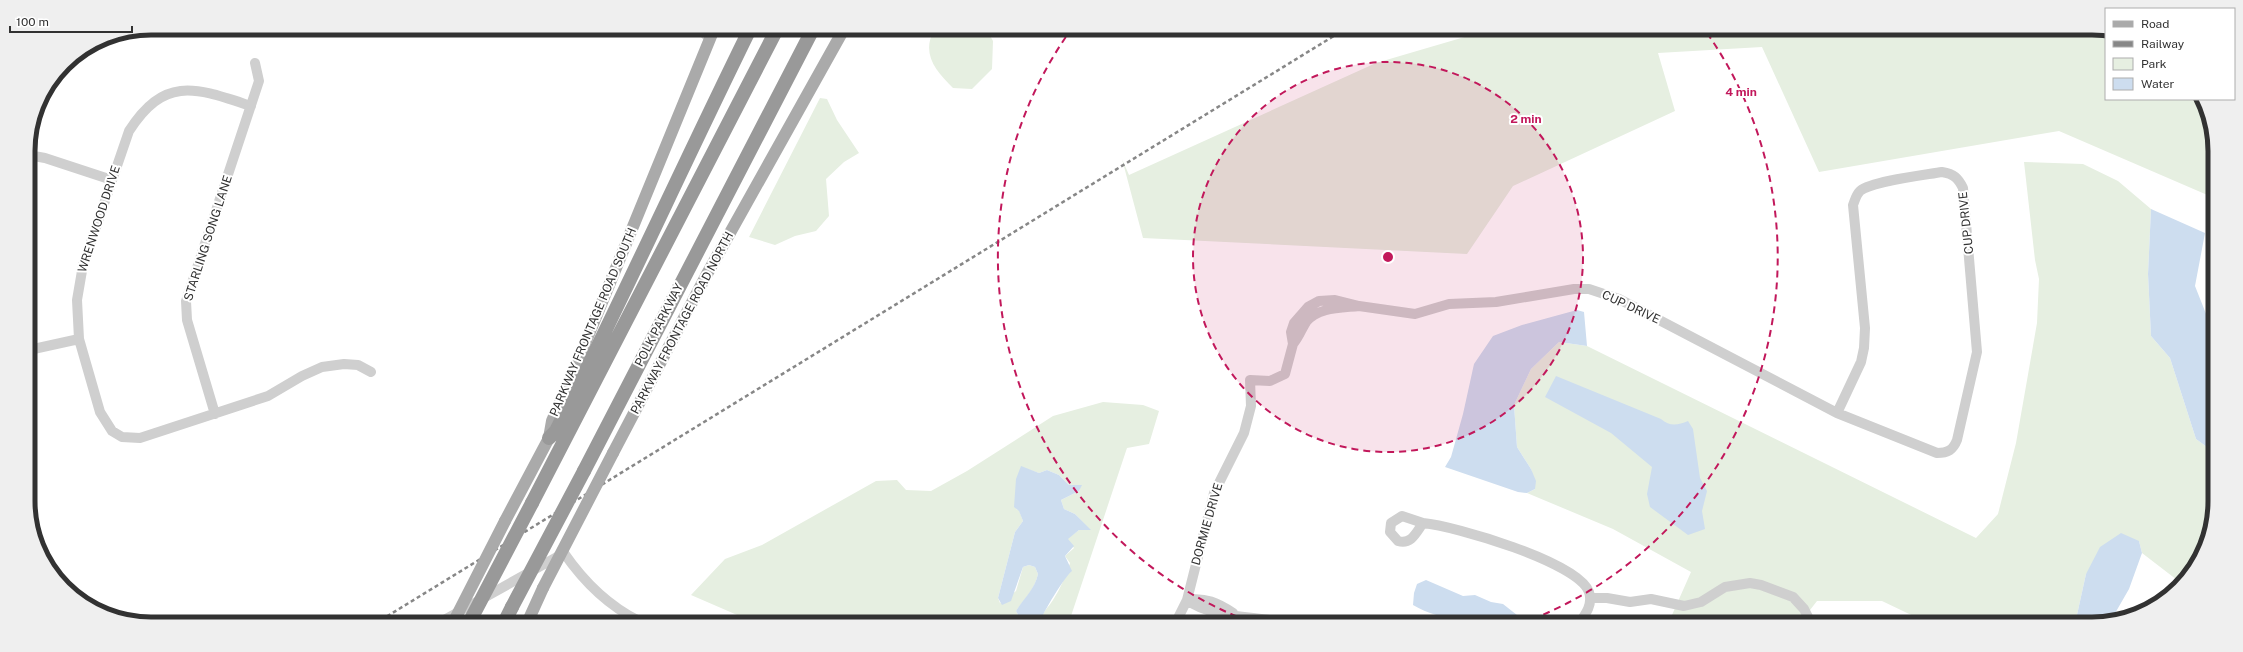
<svg xmlns="http://www.w3.org/2000/svg" width="2243" height="652" viewBox="0 0 2243 652" font-family="'Public Sans',sans-serif">
	<style>
		.green { fill: #e6efe1 }
		.water { fill: #cdddef }
		.lines { fill: none; stroke-linecap: round; stroke-linejoin: round }
		.minor { stroke: #cfcfcf; stroke-width: 10 }
		.major { stroke: #aaa; stroke-width: 12 }
		.highway { stroke: #999; stroke-width: 14 }
		.rail { stroke: #878787; stroke-width: 2.5; stroke-dasharray: 4 3; stroke-linecap: butt }
		.major-bridge { stroke: #aaa; stroke-width: 12 }
		.highway-bridge { stroke: #999; stroke-width: 14 }
		.ring { fill: none; stroke: #c2185b; stroke-width: 2; stroke-dasharray: 7 5 }
		.labels { text-anchor: middle; dominant-baseline: central; stroke-width: 4; stroke-linejoin: round; paint-order: stroke }
		.street-label { font-size: 12px; fill: #323232; stroke: #fff }
		.rim { fill: none; stroke: #323232; stroke-width: 5 }
		.centre { fill: #c2185b; stroke: #fff; stroke-width: 2 }
		.ring-label { font-size: 12px; text-anchor: middle; font-weight: bold; fill: #c2185b; stroke: #fff; stroke-width: 4; stroke-linejoin: round; paint-order: stroke }
	</style>
	<rect width="100%" height="100%" fill="#fff"/>
	<path class="green" d="M 934,30 L 987,30 L 993,41 L 992,69 L 972,89 L 953,88 C 936,71 921,54 934,30 Z
		M 1485,31 L 2106,32 L 2106,99 L 2199,99 L 2213,128 L 2212,197 L 2059,131 L 1819,172 L 1762,47 L 1658,53 L 1675,111 L 1513,186 L 1467,254 L 1143,238 L 1122,159 L 1129,175 L 1376,63 Z
		M 820,98 L 827,99 L 837,120 L 859,153 L 844,162 L 826,179 L 829,216 L 816,231 L 795,236 L 775,245 L 749,237 Z
		M 2024,162 L 2083,164 L 2118,181 L 2151,209 L 2148,274 L 2151,336 L 2170,358 L 2196,439 L 2211,450 L 2211,532 L 2194,569 L 2181,583 L 2142,553 L 2139,541 L 2086,574 L 2075,624 L 1928,623 L 1882,601 L 1817,601 L 1800,623 L 1660,623 L 1672,615 L 1691,572 L 1613,529 L 1527,493 L 1535,489 L 1531,469 L 1517,447 L 1514,405 L 1531,369 L 1559,342 L 1587,346 L 1976,538 L 1998,514 L 2016,443 L 2037,323 L 2039,279 L 2035,260 Z
		M 1103,402 L 1143,405 L 1159,411 L 1149,444 L 1127,448 L 1069,622 L 1040,622 C 1042,612 1048,608 1053,600 C 1060,589 1066,576 1070,563 L 1065,556 L 1074,548 L 1067,539 L 1079,530 L 1090,530 L 1075,514 L 1064,509 L 1061,500 L 1079,491 L 1081,485 L 1069,485 L 1059,475 L 1047,470 L 1039,473 L 1021,467 L 1016,509 L 1019,510 L 1023,521 L 1015,532 L 998,598 L 1000,603 L 1016,591 L 1023,567 L 1029,565 L 1035,567 L 1038,574 C 1035,589 1025,598 1016,611 L 1022,622 L 751,621 L 691,595 L 725,559 L 762,545 L 876,481 L 897,480 L 906,490 L 931,491 L 967,471 L 1053,416 Z"/>
	<path class="water" d="M 2151,209 L 2205,233 L 2195,286 L 2212,329 L 2211,450 L 2196,439 L 2170,358 L 2151,336 L 2148,274 Z
		M 1577,310 L 1584,312 L 1587,346 L 1559,342 L 1531,369 L 1514,405 L 1517,447 L 1531,469 L 1536,481 L 1535,489 L 1527,493 L 1518,492 L 1445,467 L 1451,457 L 1463,414 L 1474,364 L 1493,336 L 1522,325 Z
		M 1556,376 L 1661,419 C 1670,427 1678,425 1688,421 L 1693,429 L 1700,478 L 1707,491 L 1702,511 L 1705,529 L 1688,535 L 1650,507 L 1647,494 L 1652,467 L 1611,433 L 1545,397 Z
		M 1021,466 L 1039,473 L 1047,470 L 1059,475 L 1069,485 L 1082,485 L 1079,491 L 1061,500 L 1064,509 L 1075,514 L 1091,530 L 1079,530 L 1068,539 L 1074,546 L 1065,556 L 1072,571 C 1065,576 1042,614 1040,622 L 1022,622 L 1016,611 C 1024,598 1035,589 1038,574 L 1035,567 L 1029,565 L 1023,567 L 1011,601 L 1002,605 L 998,598 L 1015,532 L 1023,521 L 1019,511 L 1014,507 L 1016,479 Z
		M 2121,533 L 2139,541 L 2142,553 L 2129,589 L 2110,622 L 2075,624 L 2086,574 L 2100,547 Z
		M 1426,580 L 1463,596 L 1475,595 L 1491,602 L 1503,604 L 1517,615 L 1513,623 C 1480,623 1442,622 1413,605 L 1414,593 L 1417,584 Z"/>
	<g class="lines">
		<path class="minor" d="M 700,29 L 710,39
			M 251,106 C 196,88 165,75 129,131 L 83,265 L 77,300 L 79,339 L 100,412 L 112,431 L 122,437 L 140,438 L 268,396 L 302,376 L 322,367 L 344,364 L 358,365 L 371,372
			M 28,155 L 45,158 L 112,180
			M 1359,306 C 1341,308 1318,307 1306,322 C 1301,330 1299,337 1293,344 L 1291,332 L 1294,323 L 1308,307 L 1319,301 L 1335,300 L 1359,306 L 1415,314 L 1449,304 L 1496,302 L 1574,289 L 1589,289 L 1619,299 L 1837,413 L 1937,453 C 1948,453 1953,450 1957,440 L 1977,352 L 1963,188 C 1958,178 1954,174 1942,172 C 1925,175 1872,181 1860,191 C 1856,195 1855,200 1853,205 L 1865,328 L 1864,348 L 1861,362 L 1837,413
			M 29,350 L 79,339
			M 215,414 L 187,320 L 186,301 L 259,81 L 255,63
			M 1402,516 L 1423,523 C 1416,533 1411,545 1398,541 L 1390,532 L 1391,523 Z
			M 1423,523 C 1455,526 1578,562 1589,592 C 1593,604 1586,614 1579,623
			M 1590,598 L 1607,598 L 1630,602 L 1651,599 L 1684,606 L 1701,602 L 1725,587 L 1750,583 L 1761,585 L 1793,597 L 1804,609 L 1811,623
			M 1187,600 C 1211,618 1252,616 1282,622
			M 1187,600 C 1205,597 1218,603 1233,613
			M 444,620 L 564,553 C 584,582 607,605 639,621
			M 1176,622 L 1187,600 L 1214,493 L 1244,433 L 1251,406 L 1250,380 L 1270,381 L 1285,374 L 1293,344"/>
		<path class="major" d="M 613,453 L 707,274 L 844,29
			M 505,521 L 549,438 L 552,421 L 573,373 L 714,29
			M 528,621 L 543,588"/>
		<path class="highway" d="M 549,438 L 556,431 C 623,298 684,163 750,29
			M 584,471 L 813,29
			M 532,503 L 777,29
			M 505,621 L 512,607"/>
		<path class="rail" d="M 381,620 L 1342,31"/>
		<path class="major-bridge" d="M 543,588 L 613,453
			M 454,621 L 505,521"/>
		<path class="highway-bridge" d="M 512,607 L 584,471
			M 470,621 L 532,503"/>
	</g>
	<circle cx="1388" cy="257" r="195" fill="#c2185b" fill-opacity=".12"/>
	<g class="ring">
		<circle cx="1388" cy="257" r="195"/>
		<path d="M1248 621A390 390 0 0 1 1070 31M1707 33A390 390 0 0 1 1525 622"/>
	</g>
	<g class="labels">
		<g class="street-label">
			<text transform="translate(99 219) rotate(-72)">WRENWOOD DRIVE</text>
			<text transform="translate(1966 223) rotate(-96)">CUP DRIVE</text>
			<text transform="translate(208 238) rotate(-72)">STARLING SONG LANE</text>
			<text transform="translate(1631 307) rotate(25)">CUP DRIVE</text>
			<text transform="translate(593 322) rotate(-67)">PARKWAY FRONTAGE ROAD SOUTH</text>
			<text transform="translate(682 323) rotate(-62)">PARKWAY FRONTAGE ROAD NORTH</text>
			<text transform="translate(659 325) rotate(-63)">POLK PARKWAY</text>
			<text transform="translate(1207 524) rotate(-74)">DORMIE DRIVE</text>
		</g>
	</g>
	<path d="M0 0H2243V652H0ZM151 35H2092A116 116 0 0 1 2208 151V501A116 116 0 0 1 2092 617H151A116 116 0 0 1 35 501V151A116 116 0 0 1 151 35Z" fill="#efefef" fill-rule="evenodd"/>
	<path class="rim" d="M151 35H2092A116 116 0 0 1 2208 151V501A116 116 0 0 1 2092 617H151A116 116 0 0 1 35 501V151A116 116 0 0 1 151 35Z"/>
	<circle cx="1388" cy="257" r="6" class="centre"/>
	<g class="ring-label">
		<text x="1741" y="96">4 min</text>
		<text x="1526" y="123">2 min</text>
	</g>
	<rect x="2105" y="8" width="130" height="92" fill="#ffffff" stroke="#adadad"/>
	<rect x="2113" y="21" width="20" height="6" fill="#aaaaaa" stroke="#adadad"/>
	<text x="2141" y="28" font-size="12" fill="#323232">Road</text>
	<rect x="2113" y="41" width="20" height="6" fill="#878787" stroke="#adadad"/>
	<text x="2141" y="48" font-size="12" fill="#323232">Railway</text>
	<rect x="2113" y="58" width="20" height="12" fill="#e6efe1" stroke="#adadad"/>
	<text x="2141" y="68" font-size="12" fill="#323232">Park</text>
	<rect x="2113" y="78" width="20" height="12" fill="#cdddef" stroke="#adadad"/>
	<text x="2141" y="88" font-size="12" fill="#323232">Water</text>
	<path d="M10 26v6h122v-6" fill="none" stroke="#323232" stroke-width="2"/>
	<text x="16" y="26" font-size="12" fill="#323232" stroke="#ffffff" stroke-width="3" paint-order="stroke">100 m</text>
</svg>
